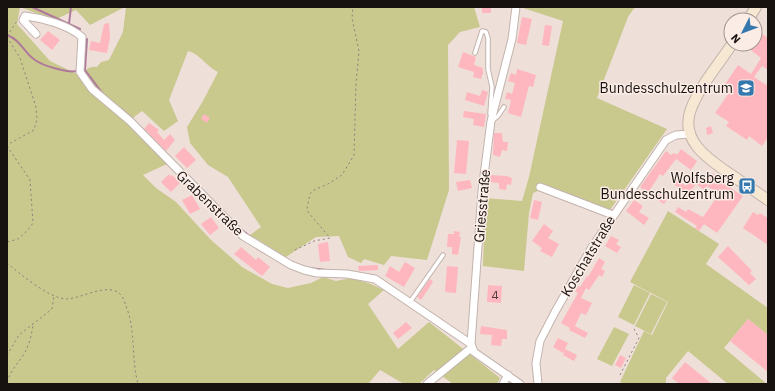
<svg xmlns="http://www.w3.org/2000/svg" width="775" height="391" viewBox="0 0 775 391" font-family="'IBM Plex Sans',sans-serif">
	<style>
		.green { fill: #c9c88d }
		.lines { fill: none; stroke-linecap: round; stroke-linejoin: round }
		.stream { stroke: #af799c; stroke-width: 2 }
		.building { fill: #feb7be }
		.lane-casing { stroke: #c2b3ad; stroke-width: 5.5 }
		.street-casing { stroke: #c2b3ad; stroke-width: 9 }
		.secondary-casing { stroke: #c2b3ad; stroke-width: 12 }
		.path { stroke: #8b807c; stroke-width: 1; stroke-dasharray: 2 3; stroke-linecap: butt }
		.lane { stroke: #fff; stroke-width: 3.5 }
		.street { stroke: #fff; stroke-width: 7 }
		.secondary { stroke: #f7e8d3; stroke-width: 10 }
		.labels { text-anchor: middle; dominant-baseline: central; stroke-width: 3; stroke-linejoin: round; paint-order: stroke }
		.number-label { font-size: 12px; fill: #513b3c }
		.poi-label { font-size: 14px; fill: #171210; stroke: #fcece6; text-anchor: end }
		.street-label { font-size: 14px; fill: #171210; stroke: #fcece6 }
	</style>
	<rect width="100%" height="100%" fill="#efdfd9"/>
	<path class="green" d="M 7,7 L 125,7 L 90,25 L 76,10 L 54,20 L 20,7 L 17,24 L 50,61 L 81,76 C 86,70 88,66 97,67 L 101,62 L 109,60 L 123,32 L 126,7 L 474,7 L 480,27 L 460,32 L 448,45 L 449,190 L 427,260 L 391,256 L 384,265 L 364,259 L 361,263 L 348,257 L 339,236 L 316,237 L 286,257 L 250,235 L 261,227 L 228,177 L 208,165 L 190,143 L 187,127 L 203,101 L 218,72 C 207,67 200,54 188,51 L 169,100 L 178,121 L 164,131 L 142,111 L 134,117 L 130,123 L 167,164 L 143,175 L 156,188 L 176,202 L 210,239 L 242,267 L 272,284 L 288,288 L 311,283 L 323,277 L 336,281 L 351,278 L 371,284 L 384,290 L 368,304 L 398,349 L 429,322 L 500,378 L 497,384 L 453,384 L 434,370 L 419,384 L 404,384 L 380,370 L 368,384 L 7,384 Z
		M 520,7 L 635,7 L 628,17 L 597,98 L 667,129 L 610,210 L 540,185 L 538,191 L 533,193 L 529,213 L 524,271 L 483,266 L 485,198 L 522,201 L 529,177 L 563,21 Z
		M 668,211 L 719,244 L 706,264 L 768,308 L 768,335 L 748,319 L 724,348 L 767,384 L 728,384 L 688,351 L 666,378 L 666,384 L 624,384 L 620,382 L 644,331 L 652,335 L 668,302 L 630,282 Z
		M 634,285 L 650,293 L 634,325 L 618,317 Z
		M 651,294 L 667,302 L 651,334 L 635,326 Z
		M 614,327 L 629,334 L 612,366 L 597,359 Z"/>
	<g class="lines">
		<path class="stream" d="M 32,7 L 80,29
			M 69,24 L 71,7
			M 7,35 C 21,40 24,53 35,60 C 43,66 68,73 77,71
			M 87,39 L 85,70 L 103,94
			M 121,109 L 133,119
			M 242,230 L 252,238
			M 309,268 L 326,270"/>
	</g>
	<path class="building" d="M 482,7 L 491,7 L 491,13 L 482,13 Z
		M 522,17 L 532,19 L 526,45 L 517,43 Z
		M 109,23 L 110,38 L 107,53 L 89,50 L 91,41 L 100,43 L 104,24 Z
		M 545,25 L 552,26 L 549,46 L 542,45 Z
		M 755,29 L 768,38 L 768,70 L 762,66 L 754,77 L 768,86 L 768,137 L 762,146 L 749,136 L 747,140 L 726,126 L 729,122 L 715,113 L 729,93 L 722,89 L 738,65 L 751,74 L 761,58 L 743,44 L 755,44 Z
		M 48,31 L 60,40 L 52,50 L 40,40 Z
		M 463,52 L 476,57 L 474,65 L 483,68 L 483,75 L 482,75 L 481,79 L 473,77 L 474,72 L 458,67 Z
		M 517,69 L 536,75 L 533,87 L 529,86 L 521,117 L 508,113 L 511,100 L 505,99 L 507,92 L 512,94 L 515,83 L 508,81 L 511,73 L 516,75 Z
		M 482,90 L 488,92 L 484,106 L 465,100 L 467,92 L 480,96 Z
		M 464,111 L 486,114 L 484,127 L 473,125 L 474,119 L 463,117 Z
		M 204,114 L 210,118 L 207,123 L 201,119 Z
		M 149,123 L 159,130 L 157,132 L 164,140 L 170,134 L 175,140 L 166,151 L 144,129 Z
		M 711,126 L 713,133 L 707,135 L 706,128 Z
		M 494,133 L 502,133 L 503,142 L 508,142 L 507,151 L 502,150 L 500,157 L 493,155 Z
		M 457,140 L 469,141 L 466,174 L 454,173 Z
		M 184,147 L 196,160 L 187,168 L 175,156 Z
		M 681,149 L 697,161 L 691,170 L 676,159 L 663,176 L 660,174 L 648,193 L 640,187 L 666,151 L 671,155 L 674,153 L 677,155 Z
		M 697,172 L 708,181 L 713,173 L 721,179 L 720,181 L 743,196 L 717,233 L 704,224 L 699,231 L 695,228 L 697,226 L 675,212 L 678,207 L 686,212 L 688,209 L 703,217 L 719,194 L 707,186 L 705,190 L 696,184 L 688,194 L 672,183 L 675,178 L 686,186 Z
		M 169,174 L 170,176 L 172,175 L 180,183 L 171,192 L 161,182 Z
		M 489,175 L 507,176 L 512,178 L 511,185 L 507,184 L 506,190 L 499,189 L 499,183 L 488,182 Z
		M 470,180 L 472,188 L 458,191 L 456,182 Z
		M 661,192 L 669,197 L 664,204 L 656,199 Z
		M 192,195 L 200,209 L 190,214 L 182,200 Z
		M 534,200 L 542,202 L 538,220 L 530,218 Z
		M 634,200 L 643,206 L 639,212 L 649,218 L 644,225 L 626,211 Z
		M 753,212 L 758,215 L 760,213 L 768,218 L 768,245 L 743,228 Z
		M 211,217 L 219,228 L 210,235 L 201,224 Z
		M 544,224 L 553,231 L 548,238 L 559,244 L 552,257 L 540,251 L 542,248 L 532,241 Z
		M 454,231 L 460,232 L 459,237 L 461,237 L 458,255 L 452,254 L 452,247 L 447,247 L 448,234 L 454,234 Z
		M 611,236 L 619,240 L 616,244 L 621,247 L 617,253 L 605,246 Z
		M 328,242 L 330,261 L 320,262 L 318,244 Z
		M 728,246 L 752,271 L 750,273 L 756,279 L 749,285 L 718,257 Z
		M 241,247 L 256,260 L 258,257 L 270,267 L 262,276 L 234,254 Z
		M 599,258 L 605,262 L 601,269 L 605,271 L 602,277 L 599,275 L 589,290 L 586,288 L 581,298 L 592,303 L 586,315 L 581,313 L 575,326 L 588,333 L 585,338 L 569,330 L 570,328 L 561,323 L 578,293 L 575,292 L 578,286 L 580,287 L 587,276 L 588,277 Z
		M 405,262 L 415,268 L 404,287 L 385,276 L 390,266 L 399,272 Z
		M 378,265 L 378,270 L 359,271 L 358,266 Z
		M 447,266 L 458,267 L 456,293 L 445,292 Z
		M 430,279 L 433,282 L 421,300 L 417,297 Z
		M 488,285 L 502,286 L 501,303 L 487,302 Z
		M 748,319 L 768,335 L 768,372 L 730,341 Z
		M 406,322 L 412,328 L 398,339 L 393,333 Z
		M 481,326 L 507,330 L 507,339 L 502,339 L 501,346 L 491,345 L 492,335 L 480,334 Z
		M 558,338 L 568,343 L 563,353 L 553,347 Z
		M 565,349 L 577,355 L 574,361 L 563,355 Z
		M 620,355 L 626,358 L 621,368 L 615,365 Z
		M 685,362 L 712,384 L 679,384 L 672,378 Z"/>
	<g class="lines">
		<g class="lane-casing">
			<path id="lane" d="M 475,53 L 482,31 L 486,32 L 488,38 L 488,69 L 492,87 L 490,114
				M 492,121 L 498,116 L 504,107
				M 410,302 L 443,255"/>
		</g>
		<g class="street-casing">
			<path id="street" d="M 516,7 L 512,39 L 491,121 L 482,191 L 471,344 L 474,352 L 520,384
				M 36,34 L 23,20 L 25,16 C 43,18 68,25 82,37 L 80,72 L 92,89 L 130,121 L 243,236 L 291,265 L 304,270 L 317,273 L 347,274 L 375,279 L 471,344
				M 540,187 L 613,215
				M 427,384 L 471,348
				M 503,384 L 508,375
				M 538,384 L 536,363 L 540,341 L 555,312 L 592,247 L 666,140 L 676,135 L 690,134"/>
		</g>
		<g class="secondary-casing">
			<path id="secondary" d="M 748,20 L 756,7
				M 732,44 C 719,64 699,87 691,109 C 679,140 708,159 730,174 C 743,183 755,191 768,200"/>
		</g>
		<path class="path" d="M 7,36 L 17,21
			M 7,37 L 20,58 L 36,107 L 37,119 L 34,130 L 7,145
			M 7,146 L 30,180 L 33,223 L 28,230 L 18,239 L 7,242
			M 295,250 L 314,241 L 330,238 L 308,212 L 307,208 L 310,194 L 314,190 L 328,184 L 342,175 L 354,155 L 356,84 L 359,51 L 352,18 L 353,7
			M 7,263 C 20,274 49,298 66,299 C 81,299 109,281 121,295 C 123,297 125,303 126,306 C 136,331 131,358 138,384
			M 7,355 L 19,335 L 52,309 L 54,296
			M 620,375 L 639,338 L 633,327
			M 7,382 C 12,369 15,367 22,357 C 29,347 32,335 33,323"/>
		<use href="#lane" class="lane"/>
		<use href="#street" class="street"/>
		<use href="#secondary" class="secondary"/>
	</g>
	<defs>
		<g id="university-square" transform="scale(0.9)"><rect x="-9" y="-9" width="18" height="18" rx="4" fill="#3578ae" stroke="#fcece6"/><path d="M0-5L7-2L0 1L-7-2ZM-4 1L0 2.5L4 1V4Q0 6-4 4Z" fill="#fff"/></g>
		<g id="bus-square" transform="scale(0.9)"><rect x="-9" y="-9" width="18" height="18" rx="4" fill="#3578ae" stroke="#fcece6"/><path d="M-5-6H5V4H4V6H2V4H-2V6H-4V4H-5ZM-3.5-4V0h7V-4ZM-3.5 1.2v1.5H-2V1.2ZM2 1.2v1.5H3.5V1.2Z" fill="#fff"/></g>
	</defs>
	<g fill-rule="evenodd">
		<use href="#university-square" x="746" y="88"/>
		<use href="#bus-square" x="747" y="186"/>
	</g>
	<g class="labels">
		<g class="number-label">
			<text x="495" y="294">4</text>
		</g>
		<g class="poi-label">
			<text x="733" y="88">Bundesschulzentrum</text>
			<text x="734" y="178">Wolfsberg<tspan x="734" dy="16">Bundesschulzentrum</tspan></text>
		</g>
		<g class="street-label">
			<text transform="translate(210 203) rotate(44)">Grabenstraße</text>
			<text transform="translate(482 206) rotate(-85)">Griesstraße</text>
			<text transform="translate(588 256) rotate(-59)">Koschatstraße</text>
		</g>
	</g>
	<rect width="775" height="391" fill="none" stroke="#171210" stroke-width="16"/>
	<g transform="translate(743 32) rotate(228)"><circle r="19" fill="#fcece6" stroke="#a09590"/>
	<path d="M0-3L7 15L0 10L-7 15Z" fill="#3578ae"/>
	<text y="-6" font-size="11" font-weight="bold" text-anchor="middle" fill="#171210">N</text>
	</g>
</svg>
